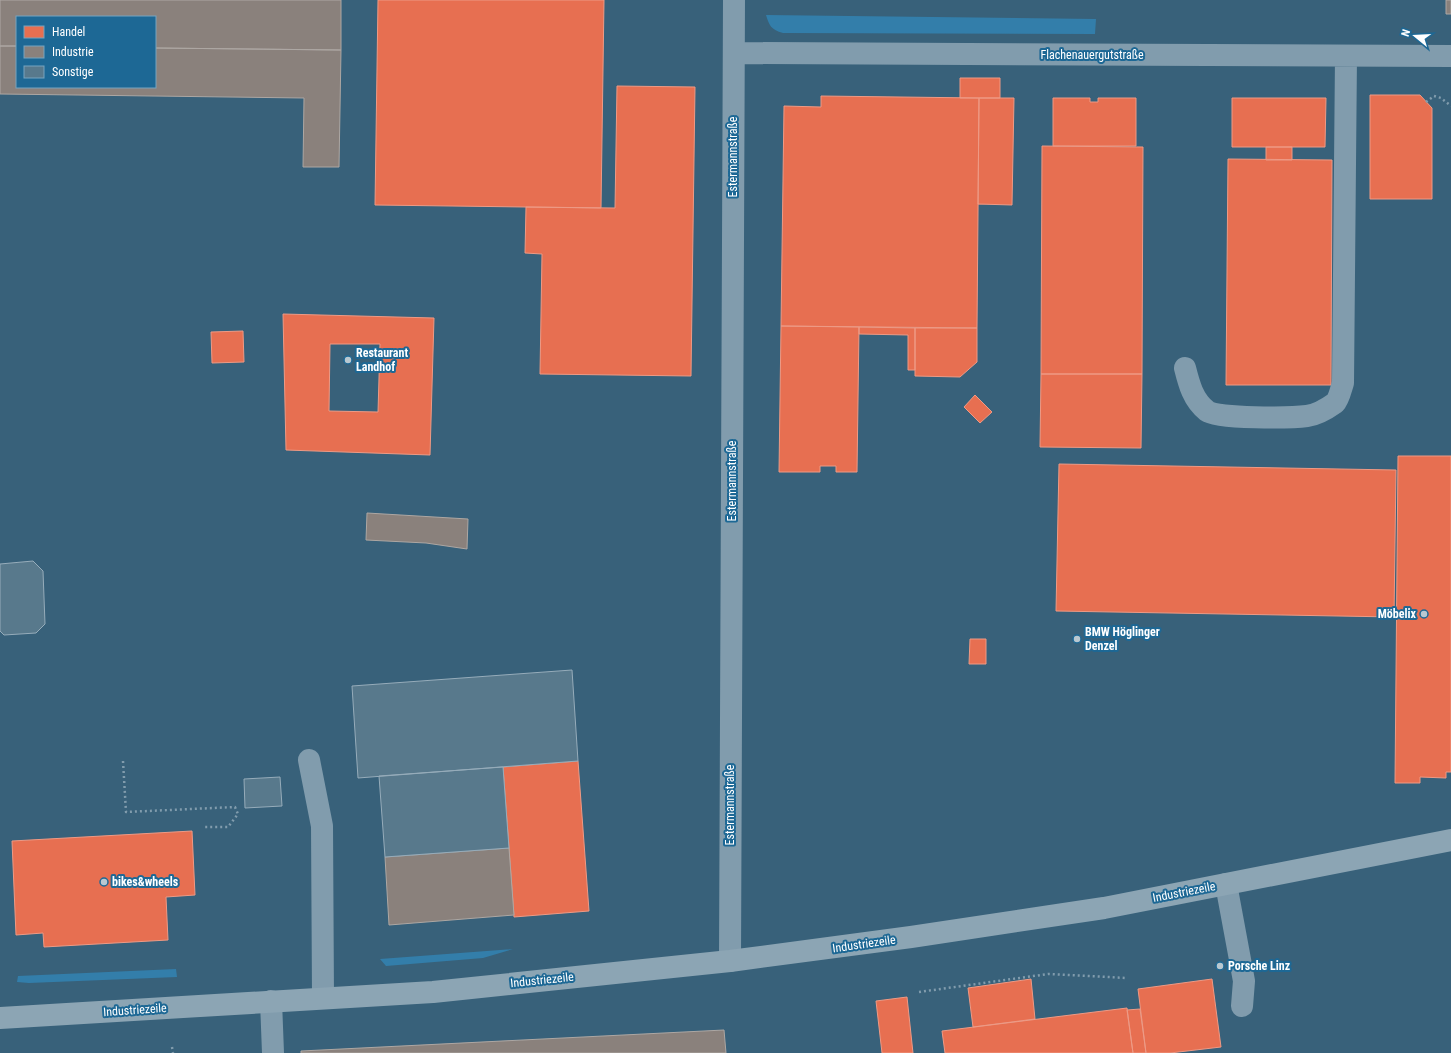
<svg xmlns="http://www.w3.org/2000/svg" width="1451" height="1053" viewBox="0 0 1451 1053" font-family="'Roboto Condensed',sans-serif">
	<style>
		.green { fill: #337eaa }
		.shops { fill: #e76f51; stroke: #ee9a85; fill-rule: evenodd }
		.industry { fill: #8a817c; stroke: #ada7a3 }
		.building { fill: #58798c; stroke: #96acba }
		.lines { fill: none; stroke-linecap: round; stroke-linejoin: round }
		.path { stroke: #819cad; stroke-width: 2.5; stroke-dasharray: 2 3; stroke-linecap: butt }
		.minor { stroke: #819cad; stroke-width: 22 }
		.major { stroke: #8ca5b4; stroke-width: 22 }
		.poi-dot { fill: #b9c8d0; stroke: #1d6895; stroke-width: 1.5 }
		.labels { text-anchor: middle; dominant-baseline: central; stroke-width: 4; stroke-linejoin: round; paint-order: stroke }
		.street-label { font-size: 12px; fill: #fff; stroke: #1d6895 }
		.poi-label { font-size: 12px; font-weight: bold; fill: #fff; stroke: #1d6895; text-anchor: start }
	</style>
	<rect width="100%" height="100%" fill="#38617a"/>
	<path class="green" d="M 766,15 L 1096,19 L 1095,34 L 783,33 C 771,30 769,25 766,15 Z
		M 513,949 L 483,958 L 386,966 L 380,959 Z
		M 176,969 L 177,977 L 29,983 L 17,982 L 18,976 Z"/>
	<path class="shops" d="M 378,0 L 604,0 L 601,208 L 375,205 Z
		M 960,78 L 1000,78 L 1000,98 L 960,98 Z
		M 617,86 L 695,87 L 691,376 L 540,374 L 542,254 L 525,253 L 526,207 L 615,208 Z
		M 1370,95 L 1420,95 L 1432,108 L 1432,199 L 1370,199 Z
		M 821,96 L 979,98 L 977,328 L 781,326 L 784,106 L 821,107 Z
		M 979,98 L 1014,98 L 1012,205 L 978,204 Z
		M 1053,98 L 1090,98 L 1090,102 L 1098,102 L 1098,98 L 1136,98 L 1136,146 L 1053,146 Z
		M 1232,98 L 1326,98 L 1325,147 L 1232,147 Z
		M 1042,146 L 1143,147 L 1142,374 L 1041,374 Z
		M 1266,147 L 1292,147 L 1292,160 L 1266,160 Z
		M 1228,159 L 1332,160 L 1331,385 L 1226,385 Z
		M 283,314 L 434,318 L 430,455 L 286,450 ZM 330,344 L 380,344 L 378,412 L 329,411 Z
		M 781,326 L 859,327 L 857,472 L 836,472 L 836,466 L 820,466 L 820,472 L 779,472 Z
		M 859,327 L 915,328 L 915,370 L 908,370 L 908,335 L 859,334 Z
		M 915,328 L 977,328 L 977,362 L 960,377 L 915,376 Z
		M 243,331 L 244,362 L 212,363 L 211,332 Z
		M 1041,374 L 1142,374 L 1141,448 L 1040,447 Z
		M 975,395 L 992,412 L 980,423 L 964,407 Z
		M 1398,456 L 1451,456 L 1451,772 L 1446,772 L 1446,778 L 1420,777 L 1420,783 L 1395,783 Z
		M 1059,464 L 1396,470 L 1394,617 L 1056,611 Z
		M 970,639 L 986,639 L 986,664 L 969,664 Z
		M 578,761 L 589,911 L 514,917 L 503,767 Z
		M 192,831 L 195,895 L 166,897 L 168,940 L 44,947 L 43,933 L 16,935 L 12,841 Z
		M 1031,979 L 1035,1019 L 973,1027 L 968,988 Z
		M 1212,979 L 1221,1047 L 1170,1053 L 1146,1053 L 1138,989 Z
		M 907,997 L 913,1053 L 882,1053 L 876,1001 Z
		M 1127,1008 L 1133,1053 L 945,1053 L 942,1031 Z
		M 1140,1009 L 1146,1053 L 1133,1053 L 1127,1010 Z"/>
	<path class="industry" d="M 0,0 L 341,0 L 341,50 L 155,48 L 155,17 L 17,17 L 17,46 L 0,46 Z
		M 1446,0 L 1451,0 L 1451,14 L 1446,14 Z
		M 0,46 L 17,46 L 17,87 L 155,87 L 155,48 L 341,50 L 339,167 L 303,167 L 304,98 L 0,94 Z
		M 367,513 L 468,519 L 467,549 L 426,543 L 366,540 Z
		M 509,848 L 514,915 L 389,925 L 385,857 Z
		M 724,1030 L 726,1053 L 301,1053 L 301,1051 Z"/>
	<path class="building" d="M 33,561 L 43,571 L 45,624 L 36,633 L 4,635 L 0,631 L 0,564 Z
		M 572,670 L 578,761 L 358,778 L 352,686 Z
		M 503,767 L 509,848 L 385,857 L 379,776 Z
		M 280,777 L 282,806 L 245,808 L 244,779 Z"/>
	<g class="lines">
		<path class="path" d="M 1426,102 L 1434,96 L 1441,98 L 1451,106
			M 123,761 L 126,812 L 235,807 L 238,814 L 228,827 L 205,827
			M 919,992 L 1048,974 L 1127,978
			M 172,1047 L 173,1053"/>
		<path class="minor" d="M 734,53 L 1451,56
			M 1185,368 C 1189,384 1193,400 1207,411 C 1217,419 1292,418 1307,416 C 1316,415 1328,408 1335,403 C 1339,399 1341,389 1343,383 L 1346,56
			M 309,760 L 322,826 L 323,998
			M 1226,884 L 1244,981 L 1242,1006
			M 730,961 L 734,0
			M 271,1001 L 273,1053"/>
		<path class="major" d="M 0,1018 L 433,992 L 730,961 L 911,937 L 1104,908 L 1451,840"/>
	</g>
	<g class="poi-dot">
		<circle cx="348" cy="360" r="4"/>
		<circle cx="1424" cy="614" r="4"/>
		<circle cx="1077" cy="639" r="4"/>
		<circle cx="104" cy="882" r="4"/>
		<circle cx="1220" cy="966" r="4"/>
	</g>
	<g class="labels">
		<g class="street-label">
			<text x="1092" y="55">Flachenauergutstraße</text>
			<text transform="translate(733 157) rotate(-90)">Estermannstraße</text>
			<text transform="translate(732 481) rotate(-90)">Estermannstraße</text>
			<text transform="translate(730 805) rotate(-90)">Estermannstraße</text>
			<text transform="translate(1184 892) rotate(-11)">Industriezeile</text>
			<text transform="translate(864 944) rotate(-8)">Industriezeile</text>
			<text transform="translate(542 980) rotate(-6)">Industriezeile</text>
			<text transform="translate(135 1010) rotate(-4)">Industriezeile</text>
		</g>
		<g class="poi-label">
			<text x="356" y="353">Restaurant<tspan x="356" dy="14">Landhof</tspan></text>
			<text x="1416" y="614" text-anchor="end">Möbelix</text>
			<text x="1085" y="632">BMW Höglinger<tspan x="1085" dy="14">Denzel</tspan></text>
			<text x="112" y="882">bikes&amp;wheels</text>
			<text x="1228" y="966">Porsche Linz</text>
		</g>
	</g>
	<rect x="16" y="16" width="140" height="72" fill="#1d6895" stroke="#77a4bf"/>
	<rect x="24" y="26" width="20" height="12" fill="#e76f51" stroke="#77a4bf"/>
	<text x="52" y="36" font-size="12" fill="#ffffff">Handel</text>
	<rect x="24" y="46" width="20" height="12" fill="#8a817c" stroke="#77a4bf"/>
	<text x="52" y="56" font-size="12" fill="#ffffff">Industrie</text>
	<rect x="24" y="66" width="20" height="12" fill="#58798c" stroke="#77a4bf"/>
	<text x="52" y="76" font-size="12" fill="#ffffff">Sonstige</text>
	<g transform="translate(1415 36) rotate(288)" stroke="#1d6895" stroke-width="3" paint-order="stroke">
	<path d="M0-3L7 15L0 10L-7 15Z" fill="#ffffff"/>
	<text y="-6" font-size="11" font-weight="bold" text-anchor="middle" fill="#ffffff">N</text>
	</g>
</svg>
